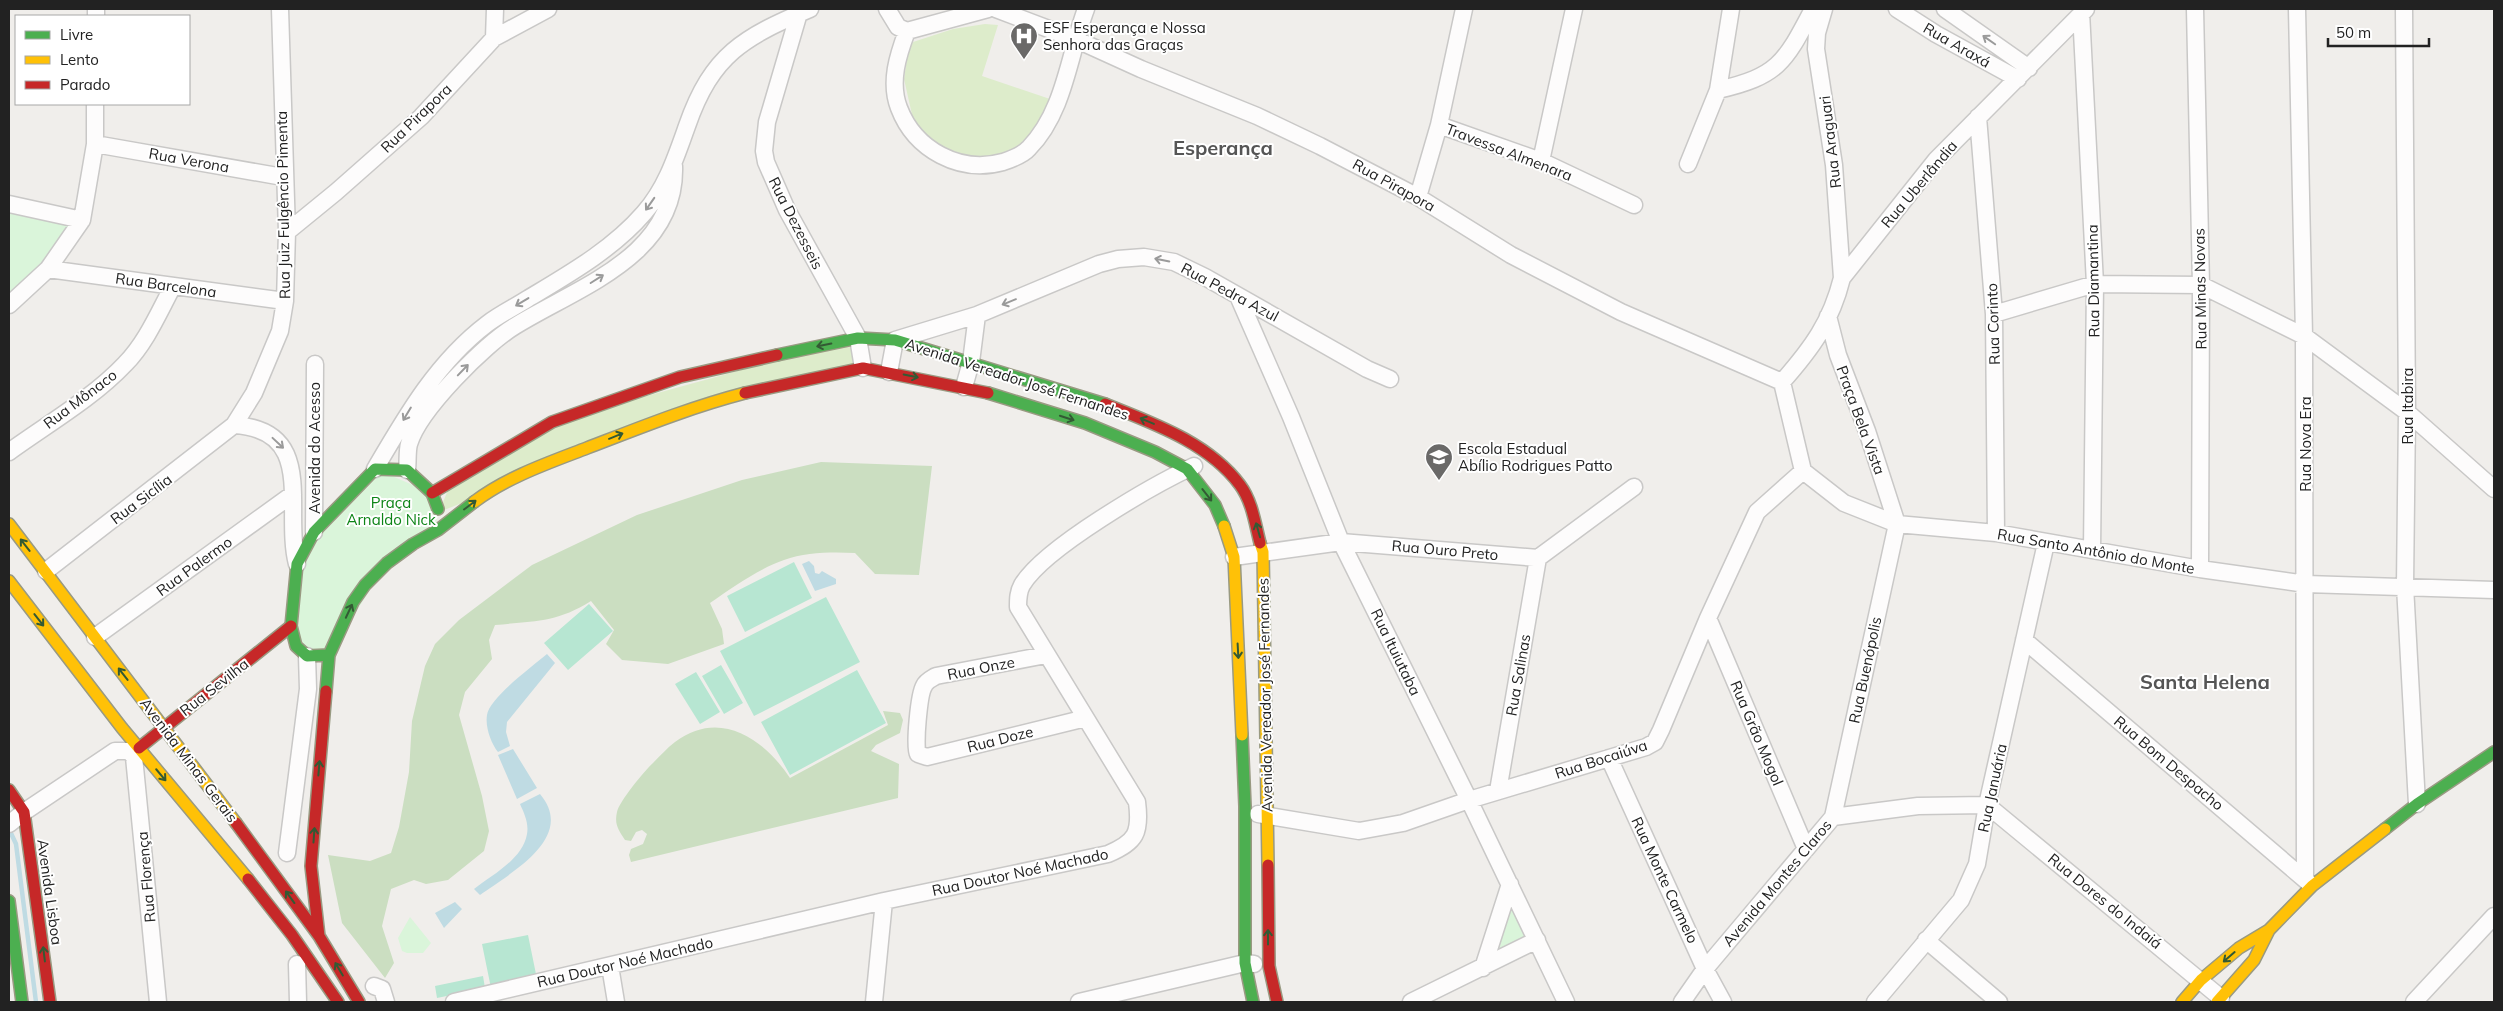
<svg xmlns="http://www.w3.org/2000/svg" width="2503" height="1011" viewBox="0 0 2503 1011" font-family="Mulish,sans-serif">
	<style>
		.grass { fill: #ddeccb }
		.forest { fill: #cbdec1 }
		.park { fill: #daf5da }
		.pitch { fill: #b7e6d2 }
		.water { fill: #bfdbe3 }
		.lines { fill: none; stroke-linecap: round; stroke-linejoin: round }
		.stream { stroke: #bfdbe3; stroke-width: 4.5 }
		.street-casing { stroke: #c9c8c7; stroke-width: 19 }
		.fast-casing { stroke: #999a82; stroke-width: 14 }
		.slow-casing { stroke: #999a82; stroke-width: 14 }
		.jam-casing { stroke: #999a82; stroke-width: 14 }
		.street { stroke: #fdfcfc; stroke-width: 16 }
		.fast { stroke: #4caf50; stroke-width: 11 }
		.slow { stroke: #ffc107; stroke-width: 11 }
		.jam { stroke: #c62828; stroke-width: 11 }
		.oneway { stroke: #9a9a9a }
		.oneway2 { stroke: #335a34 }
		.labels { text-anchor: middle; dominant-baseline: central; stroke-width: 4; stroke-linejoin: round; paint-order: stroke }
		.poi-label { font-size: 15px; fill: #222; stroke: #fff; text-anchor: start }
		.street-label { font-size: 15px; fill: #222; stroke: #fff }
		.park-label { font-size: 15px; fill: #0c8416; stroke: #fff }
		.district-label { font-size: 20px; font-weight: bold; fill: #555; stroke: #fff }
	</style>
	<rect width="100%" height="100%" fill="#f0eeeb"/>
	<path class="grass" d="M 985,24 L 998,25 L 982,76 L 1050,99 L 1039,130 L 1010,154 L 976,161 L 933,143 L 913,119 L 904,79 L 908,52 L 913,42 L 953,29 Z
		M 858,338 L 863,368 L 743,393 L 439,512 L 452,480 L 552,422 Z"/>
	<path class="forest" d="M 821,462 L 932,466 L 919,575 L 875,574 L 855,553 C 832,552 806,552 784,560 C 760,568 731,588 710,603 L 722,629 L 724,644 L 668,664 L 622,660 L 606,644 L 614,630 L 591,601 C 556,623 534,621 495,625 L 489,640 L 492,659 L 465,692 L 459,715 L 482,796 L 489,831 L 484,851 L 448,880 L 426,884 L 414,880 L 391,889 L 382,926 L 394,963 L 385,978 L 342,923 L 328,855 L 370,861 L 391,853 L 399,827 L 409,772 L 412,721 L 425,666 L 435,644 L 459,620 L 532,565 L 637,515 L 742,480 Z
		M 883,711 L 900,713 L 903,720 L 900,733 L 876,745 L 871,751 L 899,764 L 898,798 L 631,862 L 629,855 L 631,849 L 643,844 L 647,834 L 642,830 L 636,832 L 631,841 L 625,840 C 619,830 614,825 617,812 C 619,802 644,771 653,763 C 660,756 667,748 675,742 C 720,708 764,739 790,778 L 888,725 Z"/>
	<path class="park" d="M 9,204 L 82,220 L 9,305 Z
		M 375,469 L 432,493 L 438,530 L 387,563 L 329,655 L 297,645 L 297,564 Z
		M 1510,884 L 1537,940 L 1483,968 Z
		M 410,917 L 431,943 L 423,953 L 407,953 L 402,951 L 398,938 Z"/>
	<path class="pitch" d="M 794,562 L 812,598 L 745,632 L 727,596 Z
		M 826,597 L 860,662 L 754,716 L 720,651 Z
		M 589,604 L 613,631 L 568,670 L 544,643 Z
		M 721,665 L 743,703 L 724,714 L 702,676 Z
		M 857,670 L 886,723 L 790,775 L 761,722 Z
		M 696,672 L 720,712 L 700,724 L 675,684 Z
		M 528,935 L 537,979 L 491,988 L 482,944 Z
		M 483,976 L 485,988 L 437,998 L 435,986 Z"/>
	<path class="water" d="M 809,561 L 814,566 L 815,573 L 819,574 L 822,571 L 836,579 L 836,584 L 815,591 L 802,564 Z
		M 547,654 L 555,663 L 507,722 L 506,732 L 510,746 L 498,752 C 491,743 485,727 487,715 C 489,698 533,666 547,654 Z
		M 513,749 L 537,788 L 517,799 L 498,755 Z
		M 540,794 C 577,838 510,873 480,895 L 474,889 C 492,875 523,859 527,834 C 529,823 524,813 520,804 Z
		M 455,902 L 462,909 L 444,928 L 435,913 Z"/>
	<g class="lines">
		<path class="stream" d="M 9,829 L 16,844 L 36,1002"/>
		<g class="street-casing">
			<path id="street" d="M 887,9 L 898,27 L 907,31 L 988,9
				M 996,9 L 1075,39 L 1141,69 L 1257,116 L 1320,146 L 1418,197 L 1511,255 L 1621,312 L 1782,382
				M 1824,9 L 1817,33 L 1816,49 L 1834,165 L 1842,278
				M 1897,9 L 1936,34 L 2018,79
				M 1945,9 L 2029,68
				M 2195,9 L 2201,285 L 2200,569
				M 2297,9 L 2304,336 L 2305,878
				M 2404,9 L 2407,412 L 2405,586 L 2417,804
				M 2081,12 L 2095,284 L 2092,550
				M 799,13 L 767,122 L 764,151 L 766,162 L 787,210 L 858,338 L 863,368
				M 96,16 L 96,9
				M 907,31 C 898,55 889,82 899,108 C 915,150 960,174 1003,162 C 1012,159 1023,155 1029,148 C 1065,111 1069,54 1086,9
				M 494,38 L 495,9
				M 1718,90 C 1779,76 1785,62 1813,9
				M 1978,117 L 1994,314 L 1996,533
				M 1439,125 L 1541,161 L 1634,205
				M 95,144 L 283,177
				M 1541,161 L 1574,9
				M 1688,164 L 1718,90 L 1731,9
				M 1418,197 L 1439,125 L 1464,9
				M 9,204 L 82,220
				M 287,232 L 336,192 L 421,117 L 494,38 L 548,9
				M 48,269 L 285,301
				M 1238,296 L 1291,417 L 1341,542 L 1469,800 L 1566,1002
				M 9,305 L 48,269 L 82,220 L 95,144 L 95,104
				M 1994,314 L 2095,284 L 2201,285 L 2304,336 L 2407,412 L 2494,489
				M 1828,316 L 1838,355 L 1867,431 L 1897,524 L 1833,817
				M 889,372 L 895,340 L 977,315 L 1099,264 L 1118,259 L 1144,257 L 1174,262 L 1205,277 L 1367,369 L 1390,379
				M 1782,382 L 1803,471 L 1844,503 L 1897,524 L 1996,533 L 2200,569 L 2306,584 L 2494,590
				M 1782,382 C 1812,348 1831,322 1842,278 L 1936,160 L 2086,9
				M 964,387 L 971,362 L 977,315
				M 234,425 C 318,430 283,510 297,564
				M 9,452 C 46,425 93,398 125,364 C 146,343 159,312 173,286
				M 375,469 C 406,416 437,362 487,324 C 500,314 515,307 529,298 C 569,274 613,249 644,213 C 666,188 676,157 687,126 C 712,54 744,37 810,9
				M 407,470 C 408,462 407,451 409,444 C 419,410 485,344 515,326 C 578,287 677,256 674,166
				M 314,532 L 315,364
				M 1234,557 L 1341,542 L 1538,558 L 1634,487
				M 46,571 L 234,425 L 254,393 L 280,331 L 285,301 L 287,232 L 280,9
				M 1708,618 L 1806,849
				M 95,637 L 293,494
				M 2024,640 L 2309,883
				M 1046,655 L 936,676 C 931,679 926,681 924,686 C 919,694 914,747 918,754 L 927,757 L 1086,718
				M 1609,758 L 1705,969 L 1723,1002
				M 1498,791 L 1538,558
				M 1258,814 L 1359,831 L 1403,823 L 1469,800 L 1646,747 L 1655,742 L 1661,730 L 1708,618 L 1757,512 L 1803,471
				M 9,824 L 24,812 L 115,751 L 129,751 L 134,757 L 158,1002
				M 287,853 L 308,689 L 307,656
				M 1926,940 L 1999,1002
				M 297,964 L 298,1002
				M 610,966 L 616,1002
				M 1483,968 L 1510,884
				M 374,986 L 382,989 L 386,1002
				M 454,1002 L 884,901 L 1108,854 C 1136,842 1141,833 1137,802 L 1018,607 C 1018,599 1018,592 1022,585 C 1044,548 1153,485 1194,466
				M 874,1002 L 884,901
				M 1079,1002 L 1245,963 L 1254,964
				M 1411,1002 L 1537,940
				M 1682,1002 L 1705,969 L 1833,817 L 1918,806 L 1987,805 L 2221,998
				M 1875,1002 L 1961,900 L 1977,864 L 1987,805 L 2046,543
				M 2414,1002 L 2494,916"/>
		</g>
		<g class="fast-casing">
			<path id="fast" d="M 777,355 L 858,338 L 895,340 L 1105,404
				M 988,393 L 1085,423 L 1155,452 L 1187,469 L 1215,505 L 1224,526
				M 329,655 L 307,656 L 296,646 L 291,626 L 297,564 L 314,532 L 375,469 L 407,470 L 432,493 L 438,509
				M 326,691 L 329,655 L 353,602 L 365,585 L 387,563 L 413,544 L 438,530 L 474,502
				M 1242,735 L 1245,806 L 1245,963 L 1253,1002
				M 2385,829 L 2417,804 L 2494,752
				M 9,901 L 22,1002"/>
		</g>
		<g class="slow-casing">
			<path id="slow" d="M 474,502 C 507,477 548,463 587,448 C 639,428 691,407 745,393
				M 9,524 L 236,823
				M 1224,526 L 1234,557 L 1242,735
				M 1260,543 L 1263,552 L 1268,865
				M 9,581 L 122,728 L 248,879
				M 2182,1002 L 2201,980 L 2239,948 L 2269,930 L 2312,886 L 2385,829
				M 2217,1002 L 2254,960 L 2269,930"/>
		</g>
		<g class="jam-casing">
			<path id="jam" d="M 745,393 L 863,368 L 988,393
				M 1105,404 C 1152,423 1208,442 1240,485 C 1252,501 1255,523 1260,543
				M 432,493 L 552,422 L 680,377 L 777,355
				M 139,748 L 291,626
				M 9,790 L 24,812 L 50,1002
				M 236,823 L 319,936 L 359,1002
				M 1268,865 L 1269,966 L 1277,1002
				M 248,879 L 292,935 L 338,1002
				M 319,936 L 311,866 L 326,691"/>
		</g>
		<use href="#street" class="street"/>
		<use href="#fast" class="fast"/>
		<use href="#slow" class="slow"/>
		<use href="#jam" class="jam"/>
	</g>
	<defs><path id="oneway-shaft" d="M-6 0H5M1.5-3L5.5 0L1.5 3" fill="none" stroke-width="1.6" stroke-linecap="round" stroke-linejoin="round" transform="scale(1.25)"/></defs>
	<g class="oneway">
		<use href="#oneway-shaft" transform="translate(1989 40) rotate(-145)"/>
		<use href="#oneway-shaft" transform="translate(650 204) rotate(125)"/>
		<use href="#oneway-shaft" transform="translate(1162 260) rotate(-169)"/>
		<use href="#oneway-shaft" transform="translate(597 279) rotate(-32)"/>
		<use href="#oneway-shaft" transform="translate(522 302) rotate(149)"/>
		<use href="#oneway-shaft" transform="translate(1009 302) rotate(158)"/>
		<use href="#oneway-shaft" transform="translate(463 370) rotate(-46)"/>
		<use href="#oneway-shaft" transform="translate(407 414) rotate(121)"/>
		<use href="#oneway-shaft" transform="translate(278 443) rotate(43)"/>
	</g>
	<g class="oneway2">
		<use href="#oneway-shaft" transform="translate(824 345) rotate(169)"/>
		<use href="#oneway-shaft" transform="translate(911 376) rotate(12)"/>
		<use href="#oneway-shaft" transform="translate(1067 418) rotate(18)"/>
		<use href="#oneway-shaft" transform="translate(1147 421) rotate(-157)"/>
		<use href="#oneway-shaft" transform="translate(616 436) rotate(-22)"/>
		<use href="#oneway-shaft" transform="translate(1207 495) rotate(52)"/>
		<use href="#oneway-shaft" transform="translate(470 505) rotate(-37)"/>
		<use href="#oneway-shaft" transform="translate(1258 530) rotate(-106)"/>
		<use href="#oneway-shaft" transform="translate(25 545) rotate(-128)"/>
		<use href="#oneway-shaft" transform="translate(349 611) rotate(-65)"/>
		<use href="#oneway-shaft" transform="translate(39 620) rotate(52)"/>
		<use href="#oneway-shaft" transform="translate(1238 651) rotate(87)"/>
		<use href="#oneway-shaft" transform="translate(123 674) rotate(-128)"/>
		<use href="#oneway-shaft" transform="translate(319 768) rotate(-85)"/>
		<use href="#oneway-shaft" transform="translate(161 775) rotate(50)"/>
		<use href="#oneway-shaft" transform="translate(314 835) rotate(-86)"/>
		<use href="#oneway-shaft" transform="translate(290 897) rotate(-126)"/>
		<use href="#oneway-shaft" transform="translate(1268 937) rotate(-90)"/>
		<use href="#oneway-shaft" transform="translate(44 954) rotate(-97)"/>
		<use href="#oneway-shaft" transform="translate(2229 957) rotate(139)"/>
		<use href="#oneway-shaft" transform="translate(339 969) rotate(-121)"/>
	</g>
	<defs>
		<g id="hospital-pin" transform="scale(1.4375)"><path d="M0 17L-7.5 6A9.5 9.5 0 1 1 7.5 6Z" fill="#6a6968" stroke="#fff"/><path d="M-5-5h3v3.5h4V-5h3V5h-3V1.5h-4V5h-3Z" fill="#fff"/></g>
		<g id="school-pin" transform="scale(1.4375)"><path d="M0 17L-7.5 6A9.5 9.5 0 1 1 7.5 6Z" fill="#6a6968" stroke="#fff"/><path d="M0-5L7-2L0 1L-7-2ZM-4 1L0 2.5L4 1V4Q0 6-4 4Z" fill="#fff"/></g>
	</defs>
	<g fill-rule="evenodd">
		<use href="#hospital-pin" x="1024" y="36"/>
		<use href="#school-pin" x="1439" y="457"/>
	</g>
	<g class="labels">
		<g class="poi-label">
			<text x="1043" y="27">ESF Esperança e Nossa<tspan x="1043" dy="17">Senhora das Graças</tspan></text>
			<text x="1458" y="448">Escola Estadual<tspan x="1458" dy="17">Abílio Rodrigues Patto</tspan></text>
		</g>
		<g class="street-label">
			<text transform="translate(1957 45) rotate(30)">Rua Araxá</text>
			<text transform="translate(416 118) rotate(-44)">Rua Pirapora</text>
			<text transform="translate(1830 142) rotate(-97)">Rua Araguari</text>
			<text transform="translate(1509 152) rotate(21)">Travessa Almenara</text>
			<text transform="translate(189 160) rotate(10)">Rua Verona</text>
			<text transform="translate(1919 184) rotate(-50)">Rua Uberlândia</text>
			<text transform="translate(1394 185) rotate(29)">Rua Pirapora</text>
			<text transform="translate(283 205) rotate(-91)">Rua Juiz Fulgêncio Pimenta</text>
			<text transform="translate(796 223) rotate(63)">Rua Dezesseis</text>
			<text transform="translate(2093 281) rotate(-91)">Rua Diamantina</text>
			<text transform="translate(166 285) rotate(8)">Rua Barcelona</text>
			<text transform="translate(2200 289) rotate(-91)">Rua Minas Novas</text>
			<text transform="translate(1230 292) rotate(28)">Rua Pedra Azul</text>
			<text transform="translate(1993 324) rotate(-92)">Rua Corinto</text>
			<text transform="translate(1017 379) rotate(18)">Avenida Vereador José Fernandes</text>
			<text transform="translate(80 399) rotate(-37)">Rua Mônaco</text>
			<text transform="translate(2407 406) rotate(-90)">Rua Itabira</text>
			<text transform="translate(1861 420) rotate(70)">Praça Bela Vista</text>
			<text transform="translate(2305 444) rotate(-90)">Rua Nova Era</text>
			<text transform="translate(314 448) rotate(-90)">Avenida do Acesso</text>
			<text transform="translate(141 499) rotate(-37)">Rua Sicília</text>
			<text transform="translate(1445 550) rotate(5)">Rua Ouro Preto</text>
			<text transform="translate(2096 551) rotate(10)">Rua Santo Antônio do Monte</text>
			<text transform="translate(194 566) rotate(-36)">Rua Palermo</text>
			<text transform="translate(1396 652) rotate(64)">Rua Ituiutaba</text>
			<text transform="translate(981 668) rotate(-11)">Rua Onze</text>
			<text transform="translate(1865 670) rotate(-78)">Rua Buenópolis</text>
			<text transform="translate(1518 675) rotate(-80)">Rua Salinas</text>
			<text transform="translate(214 687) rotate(-38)">Rua Sevilha</text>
			<text transform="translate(1265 695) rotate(-91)">Avenida Vereador José Fernandes</text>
			<text transform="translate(1757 733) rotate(67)">Rua Grão Mogol</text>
			<text transform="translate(1000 739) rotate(-14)">Rua Doze</text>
			<text transform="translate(1601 759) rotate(-18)">Rua Bocaiúva</text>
			<text transform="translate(189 760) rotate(53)">Avenida Minas Gerais</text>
			<text transform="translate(2169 763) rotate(40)">Rua Bom Despacho</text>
			<text transform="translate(1992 788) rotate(-78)">Rua Januária</text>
			<text transform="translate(1020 872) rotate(-12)">Rua Doutor Noé Machado</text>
			<text transform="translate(146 877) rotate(-95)">Rua Florença</text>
			<text transform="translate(1665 880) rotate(65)">Rua Monte Carmelo</text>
			<text transform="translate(1777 883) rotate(-50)">Avenida Montes Claros</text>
			<text transform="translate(50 892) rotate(82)">Avenida Lisboa</text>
			<text transform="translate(2105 901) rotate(39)">Rua Dores do Indaiá</text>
			<text transform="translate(625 962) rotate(-13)">Rua Doutor Noé Machado</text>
		</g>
		<g class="park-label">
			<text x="391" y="502">Praça<tspan x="391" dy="17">Arnaldo Nick</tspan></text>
		</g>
		<g class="district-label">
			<text x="1223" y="147">Esperança</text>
			<text x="2205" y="681">Santa Helena</text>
		</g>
	</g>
	<rect width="2503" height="1011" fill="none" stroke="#222222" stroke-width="20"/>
	<rect x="15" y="15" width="175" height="90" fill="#ffffff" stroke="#a7a7a7"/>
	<rect x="25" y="31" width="25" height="8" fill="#4caf50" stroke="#a7a7a7"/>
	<text x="60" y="40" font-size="15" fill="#222222">Livre</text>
	<rect x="25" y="56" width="25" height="8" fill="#ffc107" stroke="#a7a7a7"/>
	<text x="60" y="65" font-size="15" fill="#222222">Lento</text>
	<rect x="25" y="81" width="25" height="8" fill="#c62828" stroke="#a7a7a7"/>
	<text x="60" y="90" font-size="15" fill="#222222">Parado</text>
	<path d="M2328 38v8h101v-8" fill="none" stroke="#222222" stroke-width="2.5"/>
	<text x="2336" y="38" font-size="15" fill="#222222" stroke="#ffffff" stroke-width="4" paint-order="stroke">50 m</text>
</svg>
